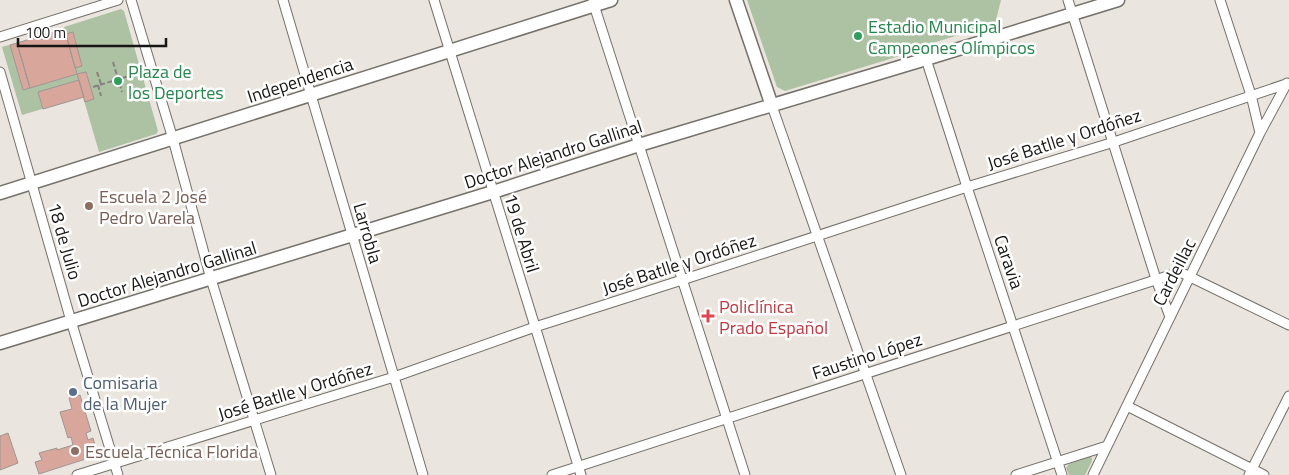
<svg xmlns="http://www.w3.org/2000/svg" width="1289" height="475" viewBox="0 0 1289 475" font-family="'Titillium Web',sans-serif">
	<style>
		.green { fill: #adc1a3 }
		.building { fill: #d9a69b; stroke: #9f9795 }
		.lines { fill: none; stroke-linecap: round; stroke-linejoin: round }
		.street-casing { stroke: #74706a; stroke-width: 11 }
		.secondary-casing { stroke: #74706a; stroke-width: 15 }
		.path { stroke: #85817d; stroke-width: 2; stroke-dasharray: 5 2.5; stroke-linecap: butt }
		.street { stroke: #fff; stroke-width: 9 }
		.secondary { stroke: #fff; stroke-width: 12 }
		.leisure-dot { fill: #2e9e5b; stroke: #fff; stroke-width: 2 }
		.education-dot { fill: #8d6e63; stroke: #fff; stroke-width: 2 }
		.health-dot { fill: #e0444e; stroke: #fff; stroke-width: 2 }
		.service-dot { fill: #5c6f8a; stroke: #fff; stroke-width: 2 }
		.labels { text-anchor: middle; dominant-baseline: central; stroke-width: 5; stroke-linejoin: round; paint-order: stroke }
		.leisure-label { font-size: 18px; fill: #27864d; stroke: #fff; text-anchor: start }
		.street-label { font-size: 18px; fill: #171614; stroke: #fff }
		.education-label { font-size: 18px; fill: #785e54; stroke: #fff; text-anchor: start }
		.health-label { font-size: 18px; fill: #be3a42; stroke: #fff; text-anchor: start }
		.service-label { font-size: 18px; fill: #4e5e75; stroke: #fff; text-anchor: start }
	</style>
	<rect width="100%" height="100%" fill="#eae5de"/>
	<path class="green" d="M 747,0 L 1001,0 L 995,24 L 916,48 L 916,51 L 785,91 L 777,87 Z
		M 121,9 L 124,11 L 158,131 L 156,134 L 99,152 L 83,97 L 22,115 L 2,47 L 64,29 L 64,27 Z
		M 1090,456 L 1092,458 L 1092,461 L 1085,475 L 1069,475 L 1066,468 L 1069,464 Z"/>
	<path class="building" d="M 64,29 L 77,74 L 30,88 L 17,43 Z
		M 73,32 L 82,66 L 75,68 L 66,34 Z
		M 17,43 L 30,88 L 23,90 L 10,45 Z
		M 86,72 L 94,99 L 85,102 L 77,74 Z
		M 79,80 L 84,97 L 43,109 L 38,92 Z
		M 80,395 L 91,431 L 86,433 L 88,440 L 93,438 L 98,455 L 39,474 L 35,462 L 42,460 L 39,453 L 57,448 L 57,450 L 73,445 L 71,437 L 68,438 L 60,412 L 72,409 L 69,398 Z
		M 8,433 L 18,463 L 0,470 L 0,436 Z"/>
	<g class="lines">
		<g class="street-casing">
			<path id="street" d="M 131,0 L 173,139 L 211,279 L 271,475
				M 283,0 L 423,475
				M 434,0 L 581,475
				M 1068,0 L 1156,279 L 1170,317
				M 1220,0 L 1251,95 L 1260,133
				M 593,2 L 745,475
				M 0,37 L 118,0
				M 926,59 L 967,187 L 1062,475
				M 0,72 L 71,321 L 118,475
				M 772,106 L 901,475
				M 1127,406 L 1264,475
				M 77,475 L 394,377 L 535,327 L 682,280 L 967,187 L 1114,142 L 1286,84
				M 552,475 L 1180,272 L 1289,325
				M 1016,475 L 1107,446
				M 1093,475 L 1260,133 L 1287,83
				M 1249,475 L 1289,396"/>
		</g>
		<g class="secondary-casing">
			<path id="secondary" d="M 736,0 L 772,106
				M 0,193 L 611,0
				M 0,343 L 493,192 L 639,145 L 926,59 L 1118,0"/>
		</g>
		<path class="path" d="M 113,62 L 122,92
			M 97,72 L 101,84
			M 98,85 L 101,96
			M 93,87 L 129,76 L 133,73 L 142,70"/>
		<use href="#street" class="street"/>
		<use href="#secondary" class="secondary"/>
	</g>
	<g class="leisure-dot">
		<circle cx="858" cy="36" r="5"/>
		<circle cx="118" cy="81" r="5"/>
	</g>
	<g class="education-dot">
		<circle cx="89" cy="206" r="5"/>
		<circle cx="75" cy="451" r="5"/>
	</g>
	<path class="health-dot" d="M705.5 308.5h5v5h5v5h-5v5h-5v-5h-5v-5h5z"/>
	<circle class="service-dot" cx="73" cy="392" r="5"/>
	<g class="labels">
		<g class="leisure-label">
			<text x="868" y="26">Estadio Municipal<tspan x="868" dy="21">Campeones Olímpicos</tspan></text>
			<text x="128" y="71">Plaza de<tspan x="128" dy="21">los Deportes</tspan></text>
		</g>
		<g class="street-label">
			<text transform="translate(300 80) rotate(-18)">Independencia</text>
			<text transform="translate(1064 139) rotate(-18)">José Batlle y Ordóñez</text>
			<text transform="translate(553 154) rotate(-18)">Doctor Alejandro Gallinal</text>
			<text transform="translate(368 233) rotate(74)">Larrobla</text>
			<text transform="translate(522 233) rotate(73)">19 de Abril</text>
			<text transform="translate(65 241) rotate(74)">18 de Julio</text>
			<text transform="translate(1009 262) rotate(71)">Caravia</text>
			<text transform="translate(679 264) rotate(-18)">José Batlle y Ordóñez</text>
			<text transform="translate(1174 272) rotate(-63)">Cardeillac</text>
			<text transform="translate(167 274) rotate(-17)">Doctor Alejandro Gallinal</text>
			<text transform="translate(867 356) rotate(-18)">Faustino López</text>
			<text transform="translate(295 391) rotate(-17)">José Batlle y Ordóñez</text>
		</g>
		<g class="education-label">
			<text x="99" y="196">Escuela 2 José<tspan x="99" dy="21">Pedro Varela</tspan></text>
			<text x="85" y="451">Escuela Técnica Florida</text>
		</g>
		<g class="health-label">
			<text x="719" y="306">Policlínica<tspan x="719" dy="21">Prado Español</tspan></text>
		</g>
		<g class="service-label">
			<text x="83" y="382">Comisaria<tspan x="83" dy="21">de la Mujer</tspan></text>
		</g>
	</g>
	<path d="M18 38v8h148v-8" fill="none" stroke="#171614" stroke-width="2.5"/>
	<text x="25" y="38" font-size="15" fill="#171614" stroke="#ffffff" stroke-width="4" paint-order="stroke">100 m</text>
</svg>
